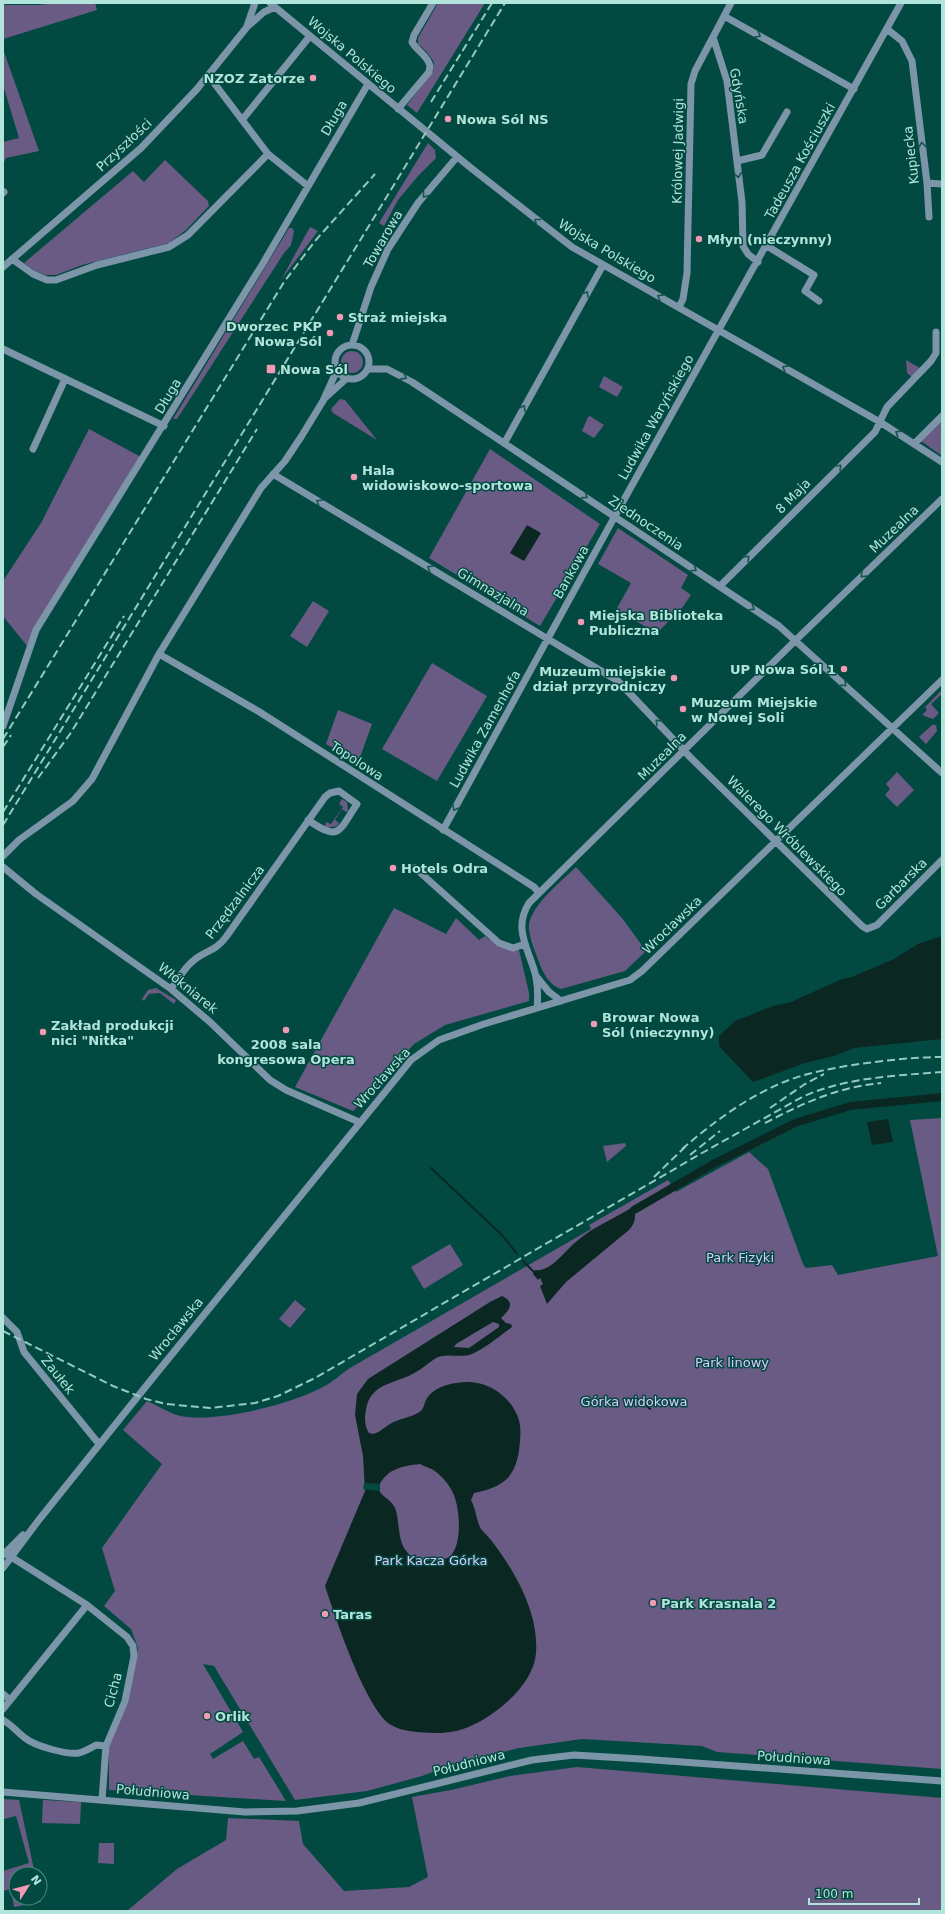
<svg xmlns="http://www.w3.org/2000/svg" width="945" height="1914" viewBox="0 0 945 1914" font-family="'DejaVu Sans',sans-serif">
	<style>
		.green { fill: #6a5b84 }
		.water { fill: #0a2722; fill-rule: evenodd }
		.pier { fill: #024a41 }
		.lines { fill: none; stroke-linecap: round; stroke-linejoin: round }
		.stream { stroke: #0a2722; stroke-width: 2 }
		.canal { stroke: #0a2722; stroke-width: 8 }
		.minor { stroke: #7c95a8; stroke-width: 7 }
		.rail { stroke: #93c9c0; stroke-width: 2; stroke-dasharray: 8 4; stroke-linecap: butt }
		.oneway { stroke: #145550 }
		.poi-dot { fill: #f19ab3; stroke: #024a41; stroke-width: 1.5 }
		.labels { text-anchor: middle; dominant-baseline: central; stroke-width: 3; stroke-linejoin: round; paint-order: stroke }
		.street-label { font-size: 13px; fill: #b1e4da; stroke: #024a41 }
		.poi-label { font-size: 13px; font-weight: bold; fill: #b1e4da; stroke: #024a41; text-anchor: start }
		.park-label { font-size: 13px; fill: #dccafd; stroke: #024a41 }
	</style>
	<rect width="100%" height="100%" fill="#024a41"/>
	<path class="green" d="M 59,3 L 95,3 L 97,10 L 3,39 L 3,5 L 39,5 Z
		M 438,3 L 485,3 L 417,113 L 407,105 L 433,71 L 434,62 L 426,51 L 418,44 L 418,38 Z
		M 3,49 L 39,151 L 6,158 L 3,164 L 3,142 L 19,138 L 3,85 Z
		M 428,143 L 435,150 L 436,158 L 418,176 L 398,200 L 384,226 L 379,223 Z
		M 165,160 L 208,201 L 209,206 L 186,230 L 169,243 L 82,265 L 56,275 L 46,275 L 35,271 L 24,263 L 133,171 L 144,182 Z
		M 310,227 L 318,231 L 281,280 Z
		M 289,228 L 292,228 L 294,231 L 291,245 L 284,253 L 177,419 L 173,419 Z
		M341 362a11 11 0 1 1 22 0a11 11 0 1 1-22 0Z
		M 906,360 L 920,368 L 912,377 L 907,373 Z
		M 604,376 L 623,387 L 617,397 L 599,387 Z
		M 340,399 L 345,400 L 377,440 L 333,413 L 331,409 Z
		M 590,416 L 604,425 L 594,438 L 582,431 L 588,417 Z
		M 942,419 L 942,456 L 921,441 Z
		M 89,429 L 141,457 L 33,631 L 27,646 L 3,616 L 3,581 L 41,523 Z
		M 490,449 L 600,524 L 540,626 L 429,558 Z
		M 618,528 L 688,575 L 681,588 L 691,595 L 682,608 L 657,633 L 616,610 L 631,583 L 598,564 Z
		M 313,601 L 329,611 L 307,647 L 290,636 Z
		M 432,663 L 487,696 L 437,781 L 382,749 Z
		M 942,690 L 942,694 L 931,704 L 939,713 L 933,719 L 922,715 L 927,710 L 925,707 Z
		M 338,710 L 372,724 L 358,763 L 326,744 Z
		M 932,725 L 936,725 L 937,731 L 926,744 L 919,737 Z
		M 897,772 L 914,790 L 897,807 L 885,795 L 890,789 L 886,784 Z
		M 342,799 L 347,802 L 348,811 L 346,812 L 342,809 L 335,820 L 339,823 L 337,826 L 327,828 L 325,826 L 326,822 L 331,824 L 343,807 L 339,804 Z
		M 576,867 L 622,918 L 646,951 L 625,971 L 561,989 C 549,985 543,973 539,962 C 535,951 530,940 529,929 C 527,908 562,881 576,867 Z
		M 394,908 L 446,934 L 456,918 L 479,940 L 485,936 C 496,945 505,951 519,950 L 529,993 L 529,1001 L 445,1025 L 414,1044 L 362,1102 L 353,1111 L 295,1087 Z
		M 156,988 L 176,1000 L 174,1004 L 160,993 L 149,994 L 144,1001 L 142,999 L 148,990 Z
		M 942,1118 L 942,1769 L 717,1752 L 702,1746 L 582,1739 L 519,1748 L 449,1766 L 422,1776 L 367,1791 L 295,1800 L 214,1666 L 203,1664 L 243,1732 L 210,1754 L 213,1759 L 243,1741 L 254,1759 L 259,1757 L 286,1801 L 109,1790 L 109,1739 L 111,1725 L 128,1703 L 138,1648 L 131,1629 L 104,1606 L 115,1591 L 102,1548 L 162,1464 L 123,1430 L 147,1401 C 157,1405 167,1412 177,1415 C 211,1425 292,1404 323,1387 C 333,1382 341,1374 350,1368 L 591,1229 L 589,1225 L 668,1180 L 676,1192 L 749,1152 L 768,1169 L 803,1264 L 806,1268 L 832,1265 L 838,1275 L 938,1256 L 910,1120 Z
		M 625,1143 L 626,1146 L 607,1162 L 603,1146 Z
		M 450,1244 L 463,1265 L 424,1289 L 411,1267 Z
		M 295,1300 L 306,1309 L 290,1328 L 279,1319 Z
		M 577,1767 L 942,1798 L 942,1911 L 127,1911 L 177,1869 L 226,1840 L 228,1818 L 299,1821 L 303,1844 L 344,1891 L 409,1887 L 428,1877 L 412,1797 L 451,1790 L 510,1776 Z
		M 3,1799 L 19,1800 L 35,1874 L 16,1874 L 16,1898 L 40,1898 L 40,1895 L 41,1902 L 14,1907 L 11,1889 L 3,1891 L 3,1871 L 29,1863 L 16,1816 L 4,1819 Z
		M 43,1800 L 81,1802 L 80,1824 L 42,1823 Z
		M 99,1843 L 114,1843 L 114,1864 L 98,1863 Z"/>
	<path class="water" d="M 527,525 L 541,533 L 524,561 L 510,553 Z
		M 942,936 L 942,1039 L 854,1048 L 834,1056 L 805,1063 L 753,1082 L 719,1046 L 719,1036 L 735,1021 L 773,1006 L 791,1002 L 842,979 L 852,977 L 894,959 L 918,944 Z
		M 888,1119 L 893,1142 L 872,1145 L 867,1122 Z
		M 633,1207 C 637,1216 635,1223 629,1230 L 566,1282 L 547,1304 L 540,1286 L 543,1284 L 540,1278 L 538,1280 L 533,1274 L 535,1270 C 552,1272 565,1250 577,1241 C 593,1227 615,1218 633,1207 Z
		M 502,1296 C 516,1302 509,1311 501,1318 L 506,1323 L 511,1324 L 512,1327 L 508,1330 C 497,1338 484,1349 472,1354 C 462,1358 452,1354 442,1356 C 434,1357 424,1368 416,1372 C 397,1384 370,1382 366,1410 C 364,1418 365,1427 369,1433 C 377,1436 383,1428 390,1424 C 400,1418 411,1418 421,1411 C 424,1408 424,1404 426,1400 C 434,1386 451,1383 466,1382 C 488,1381 510,1396 518,1417 C 522,1428 520,1440 519,1451 C 517,1463 513,1475 503,1482 C 495,1488 484,1491 474,1493 L 471,1500 C 476,1509 476,1520 481,1529 C 484,1533 488,1536 491,1540 C 515,1571 539,1613 536,1653 C 534,1687 487,1724 456,1731 C 442,1734 430,1733 417,1732 C 407,1731 396,1729 388,1723 C 363,1701 336,1619 325,1586 L 365,1491 L 363,1456 L 355,1415 L 357,1394 L 368,1379 L 490,1302 ZM 493,1322 L 499,1324 L 499,1327 L 469,1348 L 454,1347 L 456,1344 ZM 420,1464 C 425,1467 432,1468 436,1472 C 443,1477 450,1486 453,1493 C 460,1507 463,1547 449,1557 C 443,1561 435,1561 428,1561 C 419,1561 413,1559 407,1552 C 397,1541 400,1521 395,1508 C 391,1499 381,1497 378,1488 C 386,1469 401,1466 420,1464 Z"/>
	<path class="pier" d="M 364,1483 L 380,1484 L 380,1491 L 363,1489 Z"/>
	<g class="lines">
		<path class="stream" d="M 431,1168 L 503,1236 L 517,1254
			M 523,1261 L 534,1272
			M 635,1398 L 643,1402 L 650,1409"/>
		<path class="canal" d="M 634,1210 L 715,1163 L 795,1123 L 850,1106 L 942,1097"/>
		<path class="minor" d="M 270,3 L 471,168 L 572,247 L 880,422 L 942,462
			M 724,16 L 854,89
			M 247,26 L 255,3
			M 887,29 L 902,41 L 912,61 L 927,183 L 929,217
			M 713,37 L 727,81 L 742,202 L 743,246 L 748,254 L 758,262
			M 398,109 L 429,72 L 430,66 C 428,56 417,51 412,42 L 414,35 L 433,3
			M 242,120 L 310,36
			M 268,154 L 308,186
			M 737,161 L 762,155 L 787,112
			M 927,183 L 942,184
			M 3,193 L 4,192
			M 767,246 L 814,275 L 805,291 L 819,301
			M 12,259 L 33,274 L 47,280 L 56,280 L 97,265 L 169,247 L 188,235 L 268,154 L 208,75
			M 3,267 L 141,148 L 197,89 L 247,27 L 264,12 L 275,7
			M 679,307 L 683,299 L 687,273 L 691,84 L 695,71 L 731,3
			M 352,345 L 371,287 L 388,249 L 418,203 L 457,157
			M335 362a17 17 0 1 1 34 0a17 17 0 1 1-34 0Z
			M 3,349 L 164,426
			M 368,369 L 387,369 L 412,382 L 779,626 L 942,773
			M 325,398 L 347,378
			M 505,442 L 603,265
			M 915,443 L 942,416
			M 33,449 L 65,379
			M 273,474 L 618,681 L 690,757 L 862,926 L 867,929 L 877,925 L 942,860
			M 720,586 L 875,432 L 887,407 L 931,361 L 936,353 L 936,332
			M 159,654 L 258,711 L 534,887 L 539,893
			M 3,726 L 36,630 L 262,265 L 368,84
			M 443,830 L 621,505 L 901,3
			M 3,856 L 19,840 L 73,801 L 92,779 L 159,654 L 261,488 L 285,461 L 301,437 L 323,401 L 337,370
			M 3,867 L 36,894 L 171,989 L 210,1022 L 270,1080 L 286,1090 L 359,1122
			M 415,868 L 499,943 L 513,948 L 525,944
			M 536,976 L 549,992 L 561,1001
			M 171,989 C 178,980 184,968 193,961 C 205,950 214,953 226,937 L 325,797 L 330,793 L 339,791 L 357,804 C 338,832 340,842 308,820
			M 537,1008 C 538,998 538,988 536,977 C 530,950 512,930 529,903 L 802,634 L 942,499
			M 3,1318 L 17,1332 L 24,1352 L 99,1444
			M 5,1553 L 87,1605 L 127,1637 L 133,1646 L 134,1656 L 125,1701 L 106,1746 L 102,1800
			M 3,1555 L 23,1535
			M 3,1568 L 38,1521 L 151,1380 L 411,1060 L 439,1040 L 484,1024 L 630,980 L 642,971 L 942,680
			M 3,1694 L 10,1700
			M 3,1709 L 87,1605
			M 3,1720 C 12,1725 17,1732 25,1738 C 35,1746 67,1755 79,1753 C 86,1751 91,1748 96,1745 L 106,1746
			M 3,1792 L 245,1812 L 297,1811 L 359,1803 L 532,1760 L 574,1755 L 641,1759 L 942,1781"/>
		<path class="rail" d="M 431,102 L 492,3
			M 3,739 L 284,282 L 315,241 L 375,174
			M 3,747 L 11,735
			M 38,778 L 70,734 L 257,429
			M 3,812 L 124,616
			M 3,825 L 505,3
			M 770,1108 L 805,1084 L 824,1074
			M 765,1123 C 806,1102 835,1088 881,1083
			M 682,1149 C 716,1120 757,1089 801,1076 C 825,1069 850,1065 875,1062 C 898,1059 920,1057 942,1057
			M 690,1155 L 720,1131
			M 654,1177 L 686,1146
			M 3,1331 L 113,1386 L 146,1399 L 166,1404 L 210,1408 L 255,1403 L 278,1396 L 315,1378 L 702,1153 L 804,1096 C 849,1077 893,1076 942,1072"/>
	</g>
	<defs><path id="oneway-chevron" d="M-2-3.5L2.5 0L-2 3.5" fill="none" stroke-width="1.6" stroke-linecap="round" stroke-linejoin="round"/></defs>
	<g class="oneway">
		<use href="#oneway-chevron" transform="translate(758 35) rotate(29)"/>
		<use href="#oneway-chevron" transform="translate(922 145) rotate(-97)"/>
		<use href="#oneway-chevron" transform="translate(738 175) rotate(83)"/>
		<use href="#oneway-chevron" transform="translate(425 195) rotate(129)"/>
		<use href="#oneway-chevron" transform="translate(537 221) rotate(-142)"/>
		<use href="#oneway-chevron" transform="translate(586 294) rotate(-61)"/>
		<use href="#oneway-chevron" transform="translate(660 297) rotate(-151)"/>
		<use href="#oneway-chevron" transform="translate(785 368) rotate(-151)"/>
		<use href="#oneway-chevron" transform="translate(404 377) rotate(29)"/>
		<use href="#oneway-chevron" transform="translate(523 408) rotate(-61)"/>
		<use href="#oneway-chevron" transform="translate(898 433) rotate(-148)"/>
		<use href="#oneway-chevron" transform="translate(839 467) rotate(-45)"/>
		<use href="#oneway-chevron" transform="translate(585 496) rotate(33)"/>
		<use href="#oneway-chevron" transform="translate(319 502) rotate(-149)"/>
		<use href="#oneway-chevron" transform="translate(747 558) rotate(-45)"/>
		<use href="#oneway-chevron" transform="translate(430 568) rotate(-149)"/>
		<use href="#oneway-chevron" transform="translate(694 569) rotate(34)"/>
		<use href="#oneway-chevron" transform="translate(863 575) rotate(136)"/>
		<use href="#oneway-chevron" transform="translate(752 608) rotate(34)"/>
		<use href="#oneway-chevron" transform="translate(844 684) rotate(42)"/>
		<use href="#oneway-chevron" transform="translate(658 722) rotate(-133)"/>
		<use href="#oneway-chevron" transform="translate(455 808) rotate(119)"/>
	</g>
	<g class="poi-dot">
		<circle cx="313" cy="78" r="4"/>
		<circle cx="448" cy="119" r="4"/>
		<circle cx="699" cy="239" r="4"/>
		<circle cx="340" cy="317" r="4"/>
		<circle cx="330" cy="333" r="4"/>
		<rect x="266" y="364" width="10" height="10" rx="2"/>
		<circle cx="354" cy="477" r="4"/>
		<circle cx="581" cy="622" r="4"/>
		<circle cx="844" cy="669" r="4"/>
		<circle cx="674" cy="678" r="4"/>
		<circle cx="683" cy="709" r="4"/>
		<circle cx="393" cy="868" r="4"/>
		<circle cx="594" cy="1024" r="4"/>
		<circle cx="286" cy="1030" r="4"/>
		<circle cx="43" cy="1032" r="4"/>
		<circle cx="653" cy="1603" r="4"/>
		<circle cx="325" cy="1614" r="4"/>
		<circle cx="207" cy="1716" r="4"/>
	</g>
	<g class="labels">
		<g class="street-label">
			<text transform="translate(352 55) rotate(40)">Wojska Polskiego</text>
			<text transform="translate(739 96) rotate(80)">Gdyńska</text>
			<text transform="translate(334 118) rotate(-60)">Długa</text>
			<text transform="translate(124 145) rotate(-43)">Przyszłości</text>
			<text transform="translate(678 151) rotate(-89)">Królowej Jadwigi</text>
			<text transform="translate(911 155) rotate(-97)">Kupiecka</text>
			<text transform="translate(800 161) rotate(-61)">Tadeusza Kościuszki</text>
			<text transform="translate(383 239) rotate(-60)">Towarowa</text>
			<text transform="translate(607 251) rotate(31)">Wojska Polskiego</text>
			<text transform="translate(168 396) rotate(-59)">Długa</text>
			<text transform="translate(656 417) rotate(-61)">Ludwika Waryńskiego</text>
			<text transform="translate(793 496) rotate(-45)">8 Maja</text>
			<text transform="translate(646 523) rotate(34)">Zjednoczenia</text>
			<text transform="translate(894 529) rotate(-44)">Muzealna</text>
			<text transform="translate(571 572) rotate(-61)">Bankowa</text>
			<text transform="translate(493 592) rotate(31)">Gimnazjalna</text>
			<text transform="translate(485 729) rotate(-61)">Ludwika Zamenhofa</text>
			<text transform="translate(662 756) rotate(-45)">Muzealna</text>
			<text transform="translate(357 761) rotate(33)">Topolowa</text>
			<text transform="translate(787 836) rotate(45)">Walerego Wróblewskiego</text>
			<text transform="translate(901 884) rotate(-45)">Garbarska</text>
			<text transform="translate(235 902) rotate(-53)">Przędzalnicza</text>
			<text transform="translate(672 925) rotate(-44)">Wrocławska</text>
			<text transform="translate(188 988) rotate(39)">Włókniarek</text>
			<text transform="translate(382 1078) rotate(-48)">Wrocławska</text>
			<text transform="translate(176 1329) rotate(-51)">Wrocławska</text>
			<text transform="translate(58 1375) rotate(51)">Zaułek</text>
			<text transform="translate(113 1690) rotate(-75)">Cicha</text>
			<text transform="translate(794 1758) rotate(4)">Południowa</text>
			<text transform="translate(469 1763) rotate(-14)">Południowa</text>
			<text transform="translate(153 1792) rotate(5)">Południowa</text>
		</g>
		<g class="poi-label">
			<text x="305" y="78" text-anchor="end">NZOZ Zatorze</text>
			<text x="456" y="119">Nowa Sól NS</text>
			<text x="707" y="239">Młyn (nieczynny)</text>
			<text x="348" y="317">Straż miejska</text>
			<text x="322" y="326" text-anchor="end">Dworzec PKP<tspan x="322" dy="15">Nowa Sól</tspan></text>
			<text x="280" y="369">Nowa Sól</text>
			<text x="362" y="470">Hala<tspan x="362" dy="15">widowiskowo-sportowa</tspan></text>
			<text x="589" y="615">Miejska Biblioteka<tspan x="589" dy="15">Publiczna</tspan></text>
			<text x="836" y="669" text-anchor="end">UP Nowa Sól 1</text>
			<text x="666" y="671" text-anchor="end">Muzeum miejskie<tspan x="666" dy="15">dział przyrodniczy</tspan></text>
			<text x="691" y="702">Muzeum Miejskie<tspan x="691" dy="15">w Nowej Soli</tspan></text>
			<text x="401" y="868">Hotels Odra</text>
			<text x="602" y="1017">Browar Nowa<tspan x="602" dy="15">Sól (nieczynny)</tspan></text>
			<text x="51" y="1025">Zakład produkcji<tspan x="51" dy="15">nici "Nitka"</tspan></text>
			<text x="286" y="1044" text-anchor="middle">2008 sala<tspan x="286" dy="15">kongresowa Opera</tspan></text>
			<text x="661" y="1603">Park Krasnala 2</text>
			<text x="333" y="1614">Taras</text>
			<text x="215" y="1716">Orlik</text>
		</g>
		<g class="park-label">
			<text x="740" y="1257">Park Fizyki</text>
			<text x="732" y="1362">Park linowy</text>
			<text x="634" y="1401">Górka widokowa</text>
			<text x="431" y="1560">Park Kacza Górka</text>
		</g>
	</g>
	<rect width="945" height="1914" fill="none" stroke="#b1e4da" stroke-width="8"/>
	<g transform="translate(28 1886) rotate(54)"><circle r="19" fill="#024a41" stroke="#48887e"/>
	<path d="M0-3L7 15L0 10L-7 15Z" fill="#f19ab3"/>
	<text y="-6" font-size="11" font-weight="bold" text-anchor="middle" fill="#b1e4da">N</text>
	</g>
	<path d="M809 1898v6h110v-6" fill="none" stroke="#b1e4da" stroke-width="2"/>
	<text x="815" y="1898" font-size="12" fill="#b1e4da" stroke="#024a41" stroke-width="3" paint-order="stroke">100 m</text>
</svg>
